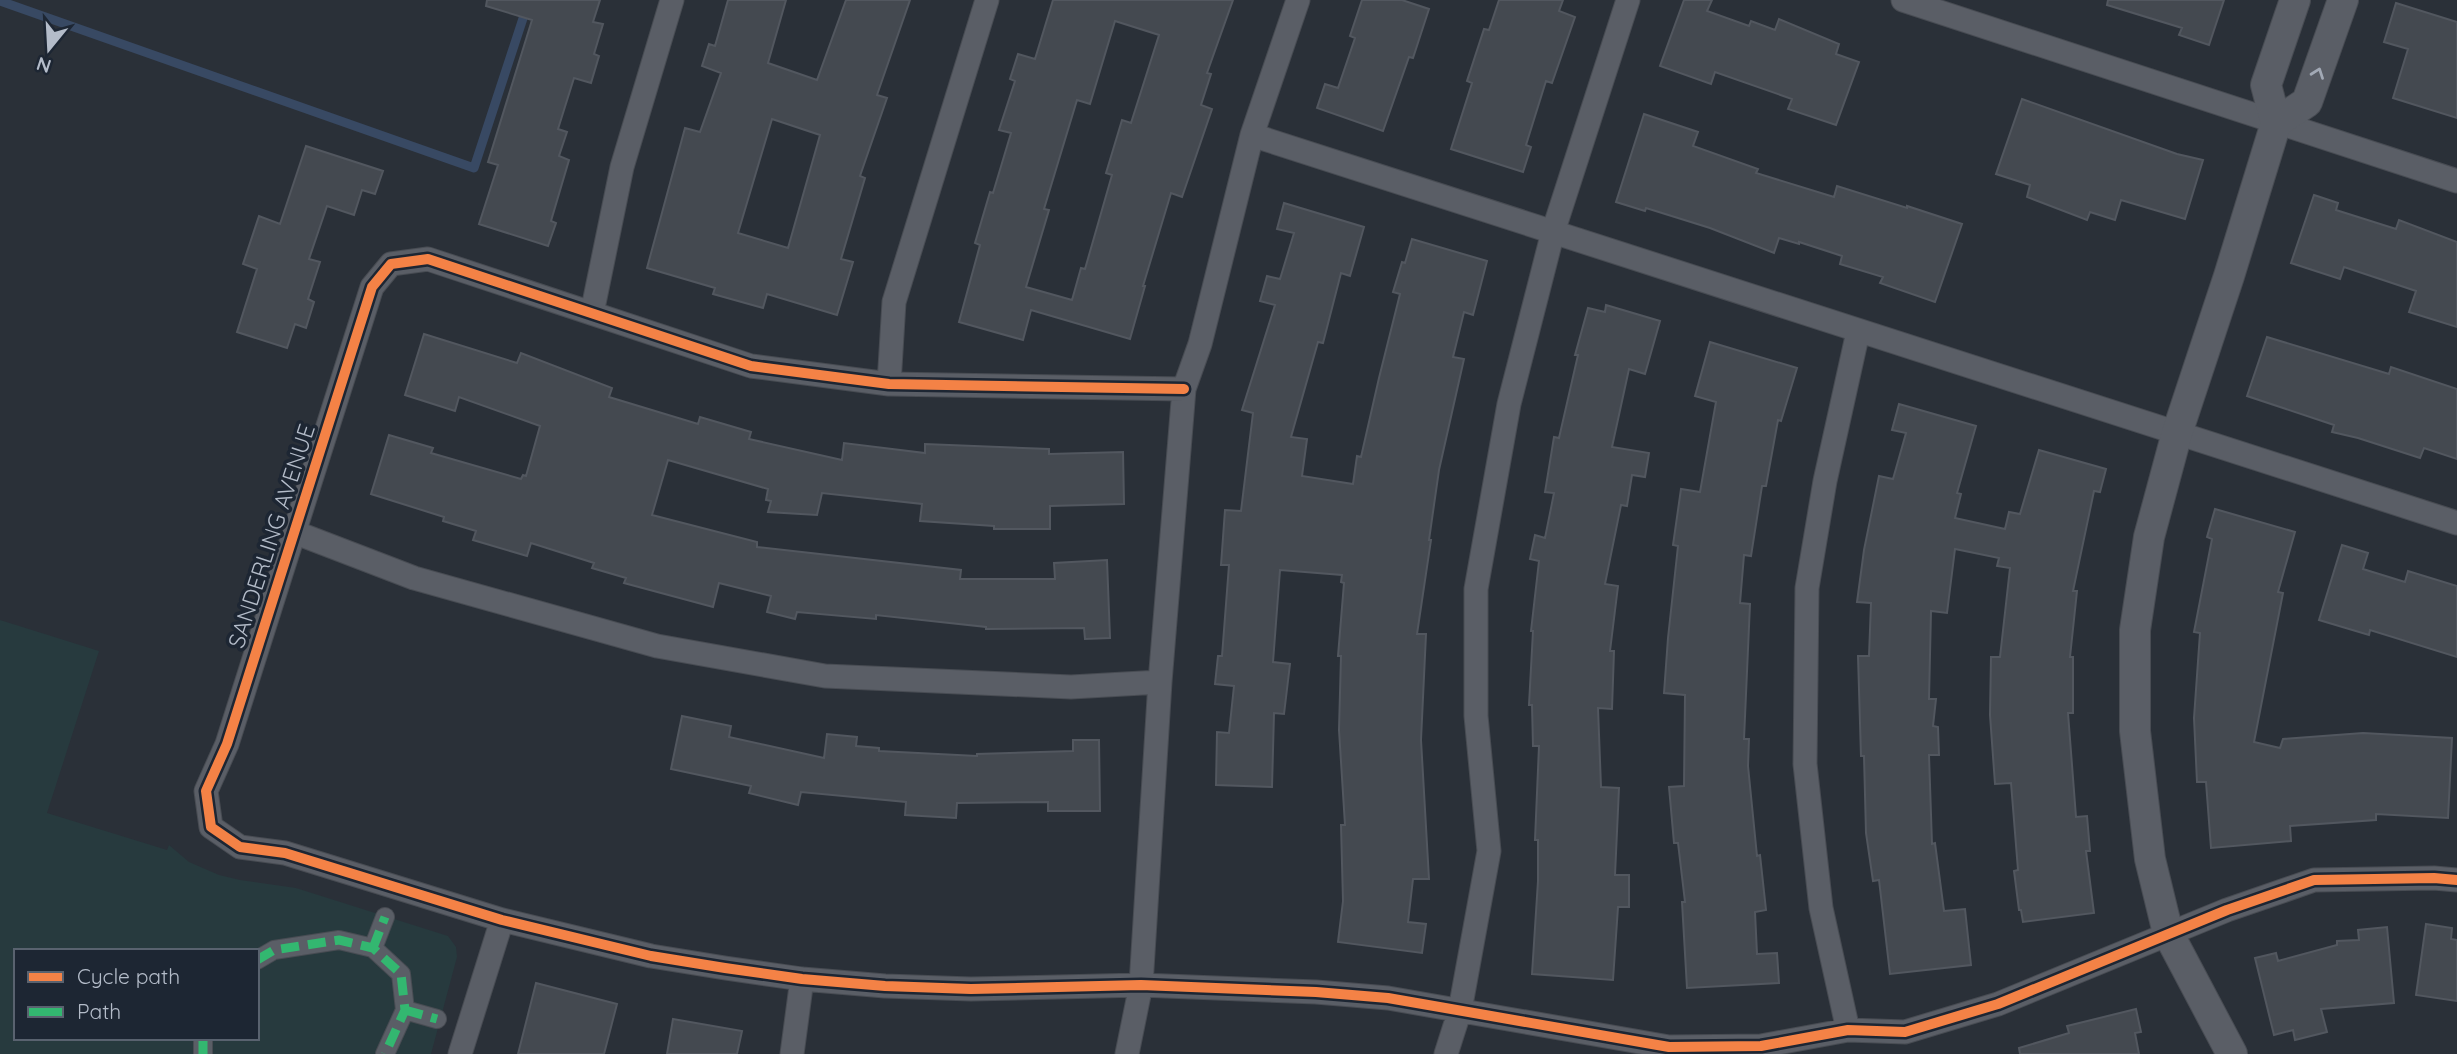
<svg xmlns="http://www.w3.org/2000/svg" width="2457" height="1054" viewBox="0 0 2457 1054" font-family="Quicksand,sans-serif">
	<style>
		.green { fill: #273a3e; fill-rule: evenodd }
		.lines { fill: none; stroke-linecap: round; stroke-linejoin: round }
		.stream { stroke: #384963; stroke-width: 9 }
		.building { fill: #444950; stroke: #52575f; stroke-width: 2; fill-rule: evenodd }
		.pedestrian-casing { stroke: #484c53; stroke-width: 20 }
		.minor-casing { stroke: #484c53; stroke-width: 25 }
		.tertiary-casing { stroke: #484c53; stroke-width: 32 }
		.pedestrian { stroke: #5a5e66; stroke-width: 18 }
		.minor { stroke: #5a5e66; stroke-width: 23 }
		.tertiary { stroke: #5a5e66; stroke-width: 30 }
		.quiet { stroke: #33b770; stroke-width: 9; stroke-dasharray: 18 9; stroke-linecap: butt }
		.cycleway-casing { stroke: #1d2633; stroke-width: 15 }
		.cycleway { stroke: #f48246; stroke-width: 10 }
		.oneway { stroke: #a2a9b5 }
		.labels { text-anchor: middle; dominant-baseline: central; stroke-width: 7; stroke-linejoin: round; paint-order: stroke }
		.street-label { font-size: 23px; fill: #b4bcc9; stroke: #1d2633 }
	</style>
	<rect width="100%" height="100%" fill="#2a3038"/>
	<path class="green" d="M 0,620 L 99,651 L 47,813 L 167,850 L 169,845 L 189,862 L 219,875 L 240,880 L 296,888 L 448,936 L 456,947 L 457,957 L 431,1054 L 0,1054 ZM 16,951 L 257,951 L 257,1038 L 16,1038 Z"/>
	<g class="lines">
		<path class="stream" d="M 0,1 L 474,168 L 529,0"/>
	</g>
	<path class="building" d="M 487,0 L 600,0 L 593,22 L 603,24 L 594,54 L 599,56 L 591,83 L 574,78 L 558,129 L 567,132 L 559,156 L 569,160 L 551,221 L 556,223 L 548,246 L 479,224 L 498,165 L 488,162 L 532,20 L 486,6 Z
		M 728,0 L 786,0 L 768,63 L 817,80 L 846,0 L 910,0 L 877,95 L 887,98 L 860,176 L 865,178 L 841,259 L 853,262 L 837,315 L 767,294 L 763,308 L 713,294 L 715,288 L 647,268 L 685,128 L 700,132 L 721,73 L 702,66 L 709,44 L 715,46 ZM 772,119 L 820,135 L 788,248 L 738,233 Z
		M 1053,0 L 1233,0 L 1207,73 L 1211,74 L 1201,105 L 1212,109 L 1182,197 L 1171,193 L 1143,286 L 1145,286 L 1130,339 L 1031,310 L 1023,340 L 959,322 L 980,245 L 975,243 L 990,192 L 993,193 L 1011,133 L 999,130 L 1015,81 L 1010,79 L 1018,54 L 1035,59 ZM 1115,21 L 1159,35 L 1131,123 L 1122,120 L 1106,173 L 1112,175 L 1085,269 L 1081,268 L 1072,300 L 1026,287 L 1049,210 L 1044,209 L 1077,100 L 1090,104 Z
		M 1362,0 L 1402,0 L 1429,9 L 1413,58 L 1409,57 L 1383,131 L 1317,108 L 1325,84 L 1338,88 L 1355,38 L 1350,36 Z
		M 1499,0 L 1563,0 L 1559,11 L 1575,17 L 1552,83 L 1546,81 L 1526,145 L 1531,147 L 1523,172 L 1451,149 L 1472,83 L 1467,81 L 1484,29 L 1489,30 Z
		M 1684,0 L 1712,0 L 1707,11 L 1749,26 L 1751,21 L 1775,30 L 1779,19 L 1839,44 L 1836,54 L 1859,62 L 1836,125 L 1788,109 L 1792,99 L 1715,72 L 1711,84 L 1660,66 Z
		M 2108,0 L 2224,0 L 2209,45 L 2179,35 L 2182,28 L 2107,5 Z
		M 2396,3 L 2457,22 L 2457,118 L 2393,98 L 2408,49 L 2384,42 Z
		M 2022,99 L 2177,154 L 2203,160 L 2185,219 L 2121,200 L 2115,220 L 2090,212 L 2087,220 L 2027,197 L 2030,185 L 1996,174 Z
		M 1644,114 L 1698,132 L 1693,146 L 1758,169 L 1756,173 L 1834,197 L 1837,186 L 1907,208 L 1907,206 L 1962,224 L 1935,302 L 1880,283 L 1883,277 L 1840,264 L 1842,256 L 1799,242 L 1799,244 L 1779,238 L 1774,253 L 1710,228 L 1646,208 L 1645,211 L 1616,202 Z
		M 306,146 L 383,171 L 375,194 L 362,190 L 354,215 L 327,206 L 309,259 L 320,262 L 308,299 L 314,302 L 306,328 L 295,324 L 287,348 L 237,332 L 257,269 L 243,264 L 259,216 L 280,224 Z
		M 2314,195 L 2338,203 L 2336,210 L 2396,229 L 2399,220 L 2457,242 L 2457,327 L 2409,312 L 2416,291 L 2344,267 L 2340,279 L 2291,263 Z
		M 1284,203 L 1364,227 L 1350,276 L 1341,273 L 1323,343 L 1318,342 L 1291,437 L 1307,439 L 1302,476 L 1353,484 L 1357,456 L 1361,457 L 1379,378 L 1400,294 L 1393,292 L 1402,262 L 1405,263 L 1412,239 L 1487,261 L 1473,315 L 1464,312 L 1453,357 L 1464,359 L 1439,470 L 1429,540 L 1431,540 L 1417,634 L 1426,634 L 1421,740 L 1429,879 L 1413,879 L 1408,922 L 1426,924 L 1422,953 L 1338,942 L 1343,901 L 1341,825 L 1345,825 L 1339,730 L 1341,656 L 1338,656 L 1344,583 L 1341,582 L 1342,575 L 1280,570 L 1273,662 L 1290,664 L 1284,714 L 1274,713 L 1272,787 L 1216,785 L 1217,732 L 1229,733 L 1234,686 L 1215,684 L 1218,656 L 1222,656 L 1229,565 L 1221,565 L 1225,510 L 1241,511 L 1253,413 L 1242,410 L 1275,305 L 1260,301 L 1267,276 L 1280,279 L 1294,233 L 1277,229 Z
		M 1606,305 L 1660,321 L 1645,374 L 1629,369 L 1612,447 L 1649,453 L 1645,477 L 1632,475 L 1627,506 L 1621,505 L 1605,584 L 1618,586 L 1610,651 L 1614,651 L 1612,709 L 1598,708 L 1601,787 L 1619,788 L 1615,875 L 1629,875 L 1629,907 L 1618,907 L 1613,980 L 1532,974 L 1538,881 L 1538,840 L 1535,840 L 1539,746 L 1533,746 L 1532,705 L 1529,705 L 1533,631 L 1531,631 L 1539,561 L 1530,559 L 1535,535 L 1545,538 L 1554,493 L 1545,492 L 1554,437 L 1559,438 L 1578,355 L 1575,355 L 1588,308 L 1605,312 Z
		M 424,334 L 517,363 L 521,353 L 612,388 L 609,397 L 698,424 L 700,417 L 751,432 L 749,439 L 842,460 L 844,443 L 925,453 L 925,444 L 1049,449 L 1049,454 L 1123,452 L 1124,504 L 1050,506 L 1050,529 L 994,529 L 994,526 L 920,521 L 922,504 L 822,493 L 817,515 L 768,512 L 771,501 L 766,500 L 768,489 L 668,460 L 652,515 L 757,542 L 757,547 L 961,570 L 960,579 L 1055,579 L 1054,563 L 1107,560 L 1110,638 L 1085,639 L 1084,628 L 986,629 L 986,627 L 876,615 L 876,619 L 797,612 L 795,619 L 767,612 L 771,596 L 719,583 L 713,607 L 624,583 L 626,578 L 592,568 L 594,563 L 531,543 L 527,556 L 473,540 L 476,531 L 443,521 L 444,517 L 371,494 L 389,435 L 433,448 L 431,453 L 521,479 L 523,475 L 526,476 L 540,426 L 459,397 L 455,411 L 405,395 Z
		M 2267,337 L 2389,374 L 2391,367 L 2457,389 L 2457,459 L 2424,448 L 2420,458 L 2358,438 L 2332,432 L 2334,425 L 2247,396 Z
		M 1710,342 L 1797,368 L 1781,421 L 1778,420 L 1766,486 L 1762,486 L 1751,556 L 1744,555 L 1740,603 L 1750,604 L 1744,739 L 1749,739 L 1748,766 L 1757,856 L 1760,855 L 1766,910 L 1755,912 L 1757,954 L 1777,953 L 1779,983 L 1687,988 L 1682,902 L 1685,902 L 1678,843 L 1674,843 L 1669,787 L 1684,786 L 1685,695 L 1664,693 L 1668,638 L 1678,546 L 1673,545 L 1681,489 L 1700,492 L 1716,402 L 1695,396 Z
		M 1899,404 L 1976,426 L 1957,493 L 1961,494 L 1955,518 L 2005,529 L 2009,512 L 2020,514 L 2039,450 L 2106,469 L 2100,492 L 2094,491 L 2073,591 L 2077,591 L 2070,657 L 2073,657 L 2073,713 L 2068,713 L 2076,817 L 2087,816 L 2090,851 L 2086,851 L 2094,913 L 2023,922 L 2021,910 L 2019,910 L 2014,871 L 2018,870 L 2011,783 L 1995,784 L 1990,715 L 1991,657 L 2000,657 L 2010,568 L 1997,566 L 1999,558 L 1955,549 L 1947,613 L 1931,611 L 1929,699 L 1936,699 L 1933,726 L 1938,727 L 1939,755 L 1929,755 L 1932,844 L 1935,843 L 1944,911 L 1965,909 L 1971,965 L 1890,974 L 1879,880 L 1873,881 L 1866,833 L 1864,756 L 1861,756 L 1858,656 L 1869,656 L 1871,603 L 1857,602 L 1864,550 L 1879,476 L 1893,479 L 1906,433 L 1892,430 Z
		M 2215,509 L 2295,532 L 2278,592 L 2283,593 L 2254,742 L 2280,748 L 2283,739 L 2363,733 L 2452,738 L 2448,818 L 2376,814 L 2376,820 L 2290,826 L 2291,841 L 2211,848 L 2206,782 L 2197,782 L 2194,718 L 2200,633 L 2194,632 L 2212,539 L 2207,537 Z
		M 2342,545 L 2368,553 L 2363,569 L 2405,582 L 2408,571 L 2457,586 L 2457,657 L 2370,630 L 2369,635 L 2319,620 Z
		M 682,716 L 731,726 L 729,737 L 824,758 L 827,734 L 857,737 L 856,746 L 879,748 L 879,751 L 977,756 L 977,754 L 1073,751 L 1073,740 L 1099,740 L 1100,811 L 1048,811 L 1048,802 L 957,803 L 956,818 L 905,815 L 906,802 L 801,792 L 798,805 L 749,793 L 751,786 L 671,769 Z
		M 2426,924 L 2452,928 L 2451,939 L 2457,940 L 2457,1001 L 2416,995 Z
		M 2387,927 L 2394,1003 L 2321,1009 L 2327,1032 L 2295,1040 L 2293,1030 L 2274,1035 L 2255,958 L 2276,953 L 2278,961 L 2337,945 L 2337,941 L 2359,940 L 2358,930 Z
		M 536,983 L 617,1004 L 604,1054 L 518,1054 Z
		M 2136,1009 L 2141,1032 L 2135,1033 L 2139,1054 L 2020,1054 L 2019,1048 L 2069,1033 L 2067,1026 Z
		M 673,1019 L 742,1031 L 737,1054 L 667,1054 Z"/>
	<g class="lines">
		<g class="pedestrian-casing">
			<path id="pedestrian" d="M 373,948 L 385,917
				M 257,960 L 274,950 L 339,940 L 373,948 L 401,974 L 405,1010 L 385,1054
				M 405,1010 L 437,1019
				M 203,1038 L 203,1054"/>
		</g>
		<g class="minor-casing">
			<path id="minor" d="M 1903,0 L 2457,181
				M 1252,135 L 2457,523
				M 592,313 L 622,167 L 672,0
				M 889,384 L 894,302 L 987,0
				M 1184,389 L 889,384 L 751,366 L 428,259 L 391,264 L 372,287 L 227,744 L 206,791 L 211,827 L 240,847 L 285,853 L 502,920 L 651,956 L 725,968 L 802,979 L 885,986 L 971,989 L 1141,985 L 1316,992 L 1388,998 L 1669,1047 L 1761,1046 L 1848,1030 L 1905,1032 L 1998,1004 L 2227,910 L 2314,880 L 2434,878 L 2457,880
				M 294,532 L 414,578 L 657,646 L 825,676 L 1071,687 L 1160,682
				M 1848,1030 L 1821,908 L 1805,764 L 1807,588 L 1825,481 L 1858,332
				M 460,1054 L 502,920
				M 792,1054 L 802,979
				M 1127,1054 L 1141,985 L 1160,682 L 1184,389 L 1200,344 L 1252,135 L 1298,0
				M 1446,1054 L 1460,1010 L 1489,851 L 1476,716 L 1476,589 L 1509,404 L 1553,232 L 1628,0"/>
		</g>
		<g class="tertiary-casing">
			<path id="tertiary" d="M 2276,123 L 2307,102 L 2343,0
				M 2232,1054 L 2168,933 L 2150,859 L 2135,731 L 2135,630 L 2149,537 L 2177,433 L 2229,276 L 2276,123 L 2266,85 L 2295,0"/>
		</g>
		<use href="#pedestrian" class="pedestrian"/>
		<use href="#minor" class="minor"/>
		<use href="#tertiary" class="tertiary"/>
		<path class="quiet" d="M 373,948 L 385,917
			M 257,960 L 274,950 L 339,940 L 373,948 L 401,974 L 405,1010 L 385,1054
			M 405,1010 L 437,1019
			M 203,1038 L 203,1054"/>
		<g class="cycleway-casing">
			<path id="cycleway" d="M 1184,389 L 889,384 L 751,366 L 428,259 L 391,264 L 372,287 L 227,744 L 206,791 L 211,827 L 240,847 L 285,853 L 502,920 L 651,956 L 725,968 L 802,979 L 885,986 L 971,989 L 1141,985 L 1316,992 L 1388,998 L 1669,1047 L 1761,1046 L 1848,1030 L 1905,1032 L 1998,1004 L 2227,910 L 2314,880 L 2434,878 L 2457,880"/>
		</g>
		<use href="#cycleway" class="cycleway"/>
	</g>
	<defs><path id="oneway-chevron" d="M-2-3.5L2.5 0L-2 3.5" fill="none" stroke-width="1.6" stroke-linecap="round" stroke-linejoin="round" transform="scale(1.75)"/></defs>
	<use class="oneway" href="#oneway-chevron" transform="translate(2318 73) rotate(-70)"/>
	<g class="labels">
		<g class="street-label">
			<text transform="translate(271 536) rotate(-72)">SANDERLING AVENUE</text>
		</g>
	</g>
	<rect x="14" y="949" width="245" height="91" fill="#1d2633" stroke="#59626f" stroke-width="2"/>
	<rect x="28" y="972" width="35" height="10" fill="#f48246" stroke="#59626f" stroke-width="2"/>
	<text x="77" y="984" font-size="21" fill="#b4bcc9">Cycle path</text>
	<rect x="28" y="1007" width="35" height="10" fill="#33b770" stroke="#59626f" stroke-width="2"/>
	<text x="77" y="1019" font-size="21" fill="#b4bcc9">Path</text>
	<g transform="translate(49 49) rotate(198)" stroke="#1d2633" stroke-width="5" paint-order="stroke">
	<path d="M0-5L12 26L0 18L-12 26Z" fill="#b4bcc9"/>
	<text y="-10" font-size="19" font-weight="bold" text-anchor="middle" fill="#b4bcc9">N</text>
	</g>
</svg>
